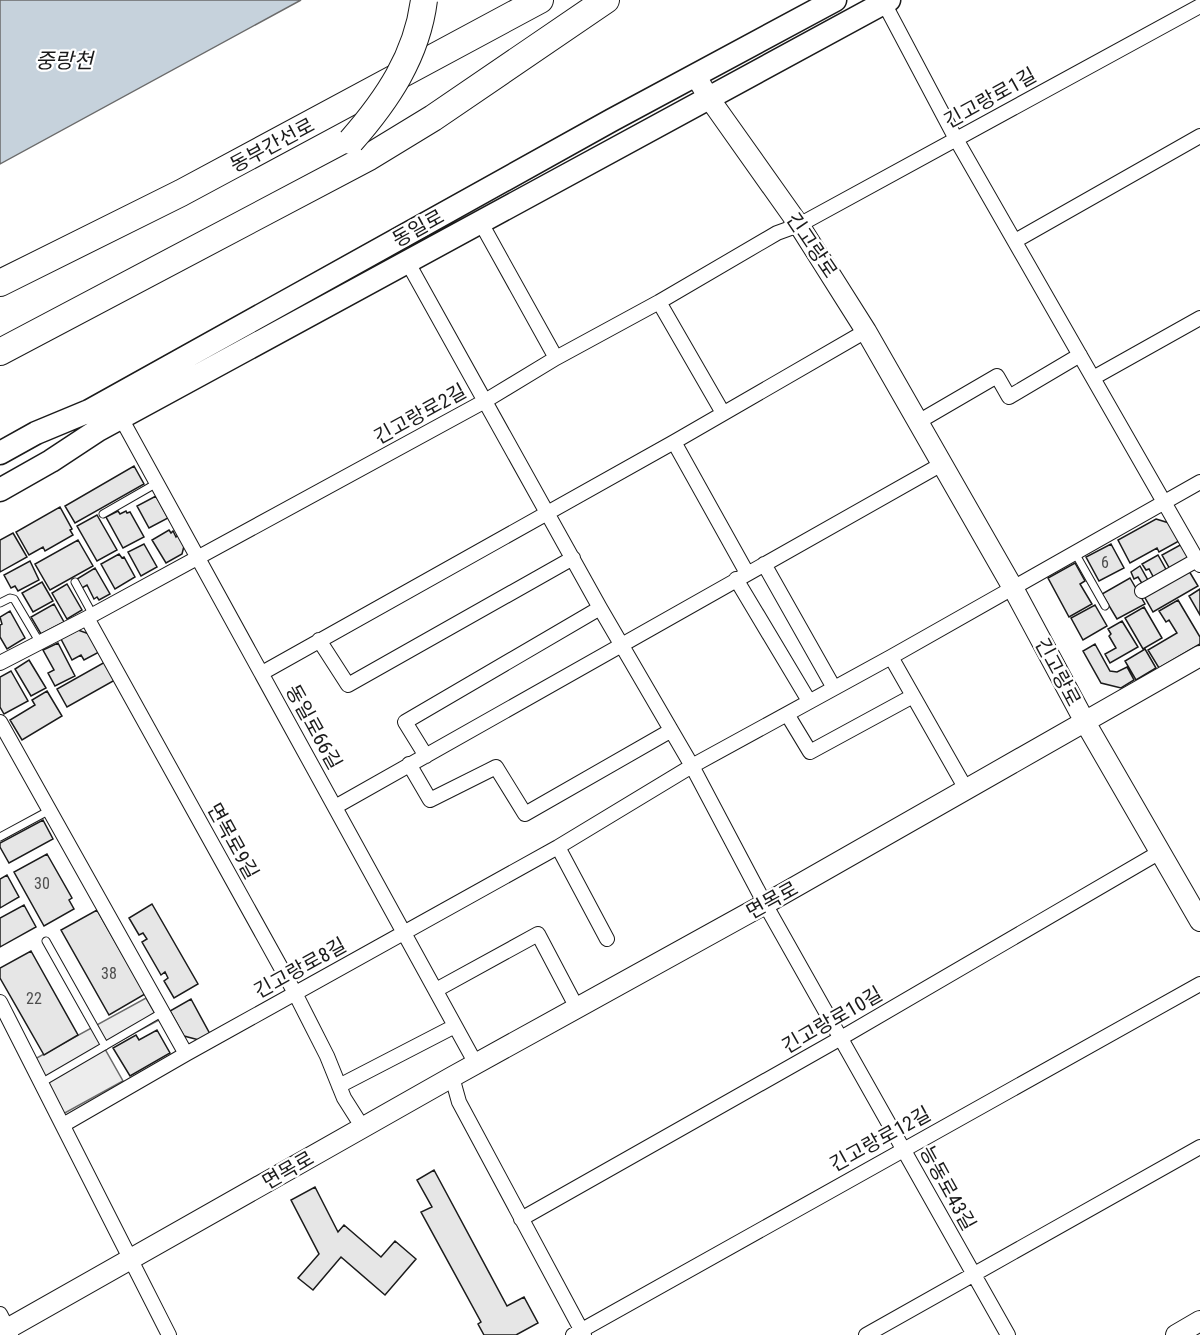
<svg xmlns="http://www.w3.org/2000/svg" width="1200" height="1335" viewBox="0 0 1200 1335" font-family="'Roboto Condensed','Noto Sans KR',sans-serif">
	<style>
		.parking { fill: #ededed; stroke: #6a6a6a; stroke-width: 1.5 }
		.water { fill: #c6d2dc; stroke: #6a6a6a; stroke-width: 1.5 }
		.building { fill: #e6e6e6; stroke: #1a1a1a; stroke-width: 1.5 }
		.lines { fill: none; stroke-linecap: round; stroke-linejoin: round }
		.lane-casing { stroke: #1a1a1a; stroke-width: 9 }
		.street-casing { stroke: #1a1a1a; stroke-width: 16 }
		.secondary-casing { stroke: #1a1a1a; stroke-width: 22 }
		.primary-casing { stroke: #1a1a1a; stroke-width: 25 }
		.highway-casing { stroke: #1a1a1a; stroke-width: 28 }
		.lane { stroke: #fff; stroke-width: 7 }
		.street { stroke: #fff; stroke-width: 14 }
		.secondary { stroke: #fff; stroke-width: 20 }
		.primary { stroke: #fff; stroke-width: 22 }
		.highway { stroke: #fff; stroke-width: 26 }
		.highway-bridge-casing { stroke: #1a1a1a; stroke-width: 28; stroke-linecap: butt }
		.highway-bridge { stroke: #fff; stroke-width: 26 }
		.labels { text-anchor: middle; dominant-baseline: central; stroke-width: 4.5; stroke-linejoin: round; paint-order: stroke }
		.number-label { font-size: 16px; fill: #4d4d4d }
		.street-label { font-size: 20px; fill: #1a1a1a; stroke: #fff }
		.water-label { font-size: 21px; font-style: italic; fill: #1a1a1a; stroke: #fff }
	</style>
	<rect width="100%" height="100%" fill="#fff"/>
	<path class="parking" d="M 146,998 L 159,1020 L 105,1049 L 123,1081 L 63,1114 L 33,1060 Z"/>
	<path class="water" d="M 0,0 L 301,0 L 0,164 Z"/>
	<path class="building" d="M 134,466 L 144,484 L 75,523 L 65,506 Z
		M 156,496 L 168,518 L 149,528 L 137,506 Z
		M 60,507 L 72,529 L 70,530 L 73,535 L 45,551 L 43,547 L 29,555 L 16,532 Z
		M 118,511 L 120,514 L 126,511 L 127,513 L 130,512 L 144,537 L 123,548 L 106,517 Z
		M 97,515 L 117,550 L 97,561 L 77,526 Z
		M 1156,519 L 1169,523 L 1179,541 L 1159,552 L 1157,548 L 1130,563 L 1118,540 Z
		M 169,530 L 171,533 L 173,531 L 176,537 L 178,535 L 184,546 L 182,554 L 166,563 L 152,540 Z
		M 13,533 L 27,557 L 0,572 L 0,540 Z
		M 78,540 L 93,566 L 50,590 L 35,564 Z
		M 144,544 L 157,567 L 141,576 L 128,552 Z
		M 1111,544 L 1124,568 L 1099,581 L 1086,557 Z
		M 1182,544 L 1191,560 L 1171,571 L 1162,555 Z
		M 119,554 L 122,558 L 124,557 L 135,577 L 115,589 L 101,564 Z
		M 1158,555 L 1168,573 L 1155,580 L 1149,569 L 1146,570 L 1142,564 Z
		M 30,561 L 39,580 L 18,591 L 15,586 L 11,588 L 4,575 Z
		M 1075,563 L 1085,581 L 1080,584 L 1092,604 L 1069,617 L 1048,578 Z
		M 1140,566 L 1149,582 L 1143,585 L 1138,577 L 1134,579 L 1131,572 Z
		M 95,568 L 110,594 L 99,600 L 97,597 L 94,599 L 87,585 L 82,588 L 77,579 Z
		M 1189,571 L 1198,586 L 1153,612 L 1144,596 Z
		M 1130,578 L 1145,604 L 1117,619 L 1102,594 Z
		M 42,582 L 53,601 L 33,612 L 22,593 Z
		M 67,584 L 82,610 L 67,619 L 52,593 Z
		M 1200,589 L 1200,615 L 1189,596 Z
		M 1178,600 L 1200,637 L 1200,644 L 1159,668 L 1148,650 L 1177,633 L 1169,620 L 1166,622 L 1159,611 Z
		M 54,604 L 64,622 L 41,634 L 31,617 Z
		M 1095,605 L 1107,626 L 1083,640 L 1071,618 Z
		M 1144,607 L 1162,638 L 1143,649 L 1125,618 Z
		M 10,611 L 25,638 L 7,649 L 0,637 L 0,625 L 2,624 L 0,617 Z
		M 1122,621 L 1138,647 L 1110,663 L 1105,654 L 1116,648 L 1109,636 L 1111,634 L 1108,629 Z
		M 78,630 L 92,635 L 101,651 L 84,660 L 81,655 L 72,660 L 61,639 Z
		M 58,643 L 75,676 L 55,686 L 48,673 L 54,670 L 43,650 Z
		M 1095,644 L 1110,671 L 1117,672 L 1127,667 L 1134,680 L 1121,688 L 1101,683 L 1083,651 Z
		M 1145,649 L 1156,668 L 1136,680 L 1125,661 Z
		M 29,660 L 46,688 L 31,696 L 15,669 Z
		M 105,662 L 115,680 L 67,707 L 57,689 Z
		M 11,671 L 28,701 L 4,714 L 0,707 L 0,677 Z
		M 47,691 L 62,716 L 22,740 L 10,720 L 35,705 L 32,700 Z
		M 43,820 L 53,839 L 9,863 L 0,847 L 0,843 Z
		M 47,854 L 72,898 L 69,900 L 74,909 L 44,926 L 14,872 Z
		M 7,875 L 19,897 L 0,908 L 0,879 Z
		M 152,904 L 198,984 L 174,998 L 164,981 L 168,978 L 165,972 L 161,975 L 142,942 L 147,939 L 143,933 L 139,935 L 129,918 Z
		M 24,905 L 36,927 L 0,947 L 0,918 Z
		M 97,910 L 145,994 L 109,1015 L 61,930 Z
		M 31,951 L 78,1035 L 44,1055 L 0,978 L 0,968 Z
		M 191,999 L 210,1034 L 199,1040 L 184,1036 L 170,1011 Z
		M 157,1030 L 170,1053 L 130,1076 L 113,1048 L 136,1035 L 139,1040 Z
		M 434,1170 L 507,1306 L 524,1297 L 538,1323 L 516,1335 L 484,1335 L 478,1324 L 481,1322 L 421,1212 L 432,1207 L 417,1180 Z
		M 315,1187 L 338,1232 L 344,1225 L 381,1257 L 395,1241 L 416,1259 L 385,1295 L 341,1257 L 313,1290 L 298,1278 L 319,1254 L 291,1200 Z"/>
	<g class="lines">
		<g class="lane-casing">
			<path id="lane" d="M 103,514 L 157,483
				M 1075,553 L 1105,606
				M 75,582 L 93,615
				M 0,603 L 10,598 L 14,599 L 40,643
				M 0,837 L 50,810
				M 46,941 L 105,1046
				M 41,1083 L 163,1012"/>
		</g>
		<g class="street-casing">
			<path id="street" d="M 884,3 L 956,139 L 1200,565
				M 481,223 L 556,358
				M 1015,241 L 1200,136
				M 408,263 L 600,608 L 692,766 L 765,904 L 1008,1335
				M 659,302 L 723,413
				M 1093,378 L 1200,318
				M 121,418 L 476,1064
				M 918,422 L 997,376 L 1009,397 L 1080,355
				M 674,442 L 747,573
				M 764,564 L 834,688
				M 736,579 L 809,701
				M 1142,591 L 1197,560
				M 87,618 L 295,993 L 327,1056 L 344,1098 L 363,1128
				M 319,640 L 348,685 L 573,558
				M 891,657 L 966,789
				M 0,663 L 87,618 L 485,401 L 556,358 L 659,302 L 777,233 L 799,225 L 1200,6
				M 262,673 L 674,442 L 866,331
				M 787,714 L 810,752 L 913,696
				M 0,722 L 186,1054
				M 426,756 L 405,722 L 600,608
				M 409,764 L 430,800 L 496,767 L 525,814 L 670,731
				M 335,807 L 942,464
				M 558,847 L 607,939
				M 436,990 L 538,934 L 577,1008
				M 0,1002 L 169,1335
				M 452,1077 L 459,1102 L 584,1335
				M 339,1086 L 455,1026
				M 63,1125 L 186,1054 L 558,847 L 692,766 L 891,657 L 1200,482
				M 521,1219 L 841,1038 L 1160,852
				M 0,1314 L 11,1335
				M 573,1335 L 1200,984
				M 866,1335 L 1200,1147"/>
		</g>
		<g class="secondary-casing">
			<path id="secondary" d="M 695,75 L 709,98 L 799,225 L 866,331 L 1013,588 L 1085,722 L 1200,921
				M 0,1333 L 452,1077 L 765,904 L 1200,656
				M 1176,1335 L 1200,1321"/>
		</g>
		<g class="primary-casing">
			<path id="primary" d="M 0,453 L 36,433 L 89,411 L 612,120 L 835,0
				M 0,490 L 51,461 L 98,430 L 889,0"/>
		</g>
		<g class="highway-casing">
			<path id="highway" d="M 0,283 L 181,193 L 540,0
				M 0,352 L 369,157 L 433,118 L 606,0"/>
		</g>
		<use href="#lane" class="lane"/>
		<use href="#street" class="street"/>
		<use href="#secondary" class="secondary"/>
		<use href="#primary" class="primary"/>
		<use href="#highway" class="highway"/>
		<g class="highway-bridge-casing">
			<path id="highway-bridge" d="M 351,141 C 387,100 417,56 424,0"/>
		</g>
		<use href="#highway-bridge" class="highway-bridge"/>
	</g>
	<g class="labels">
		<g class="number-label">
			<text x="1105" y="562">6</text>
			<text x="42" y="883">30</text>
			<text x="109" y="973">38</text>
			<text x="34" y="998">22</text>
		</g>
		<g class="street-label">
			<text transform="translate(990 98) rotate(-29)">긴고랑로1길</text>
			<text transform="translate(272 145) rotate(-28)">동부간선로</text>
			<text transform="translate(418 228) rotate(-29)">동일로</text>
			<text transform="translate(812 245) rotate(56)">긴고랑로</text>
			<text transform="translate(420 414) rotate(-29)">긴고랑로2길</text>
			<text transform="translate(1058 672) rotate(62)">긴고랑로</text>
			<text transform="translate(314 727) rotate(61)">동일로66길</text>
			<text transform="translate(233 841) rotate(61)">면목로9길</text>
			<text transform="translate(772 900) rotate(-29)">면목로</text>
			<text transform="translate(300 968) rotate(-29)">긴고랑로8길</text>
			<text transform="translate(832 1020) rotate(-30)">긴고랑로10길</text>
			<text transform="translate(880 1139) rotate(-29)">긴고랑로12길</text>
			<text transform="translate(288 1170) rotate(-30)">면목로</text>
			<text transform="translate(948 1188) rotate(61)">능동로43길</text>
		</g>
		<g class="water-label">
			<text x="64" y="61">중랑천</text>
		</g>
	</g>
</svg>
